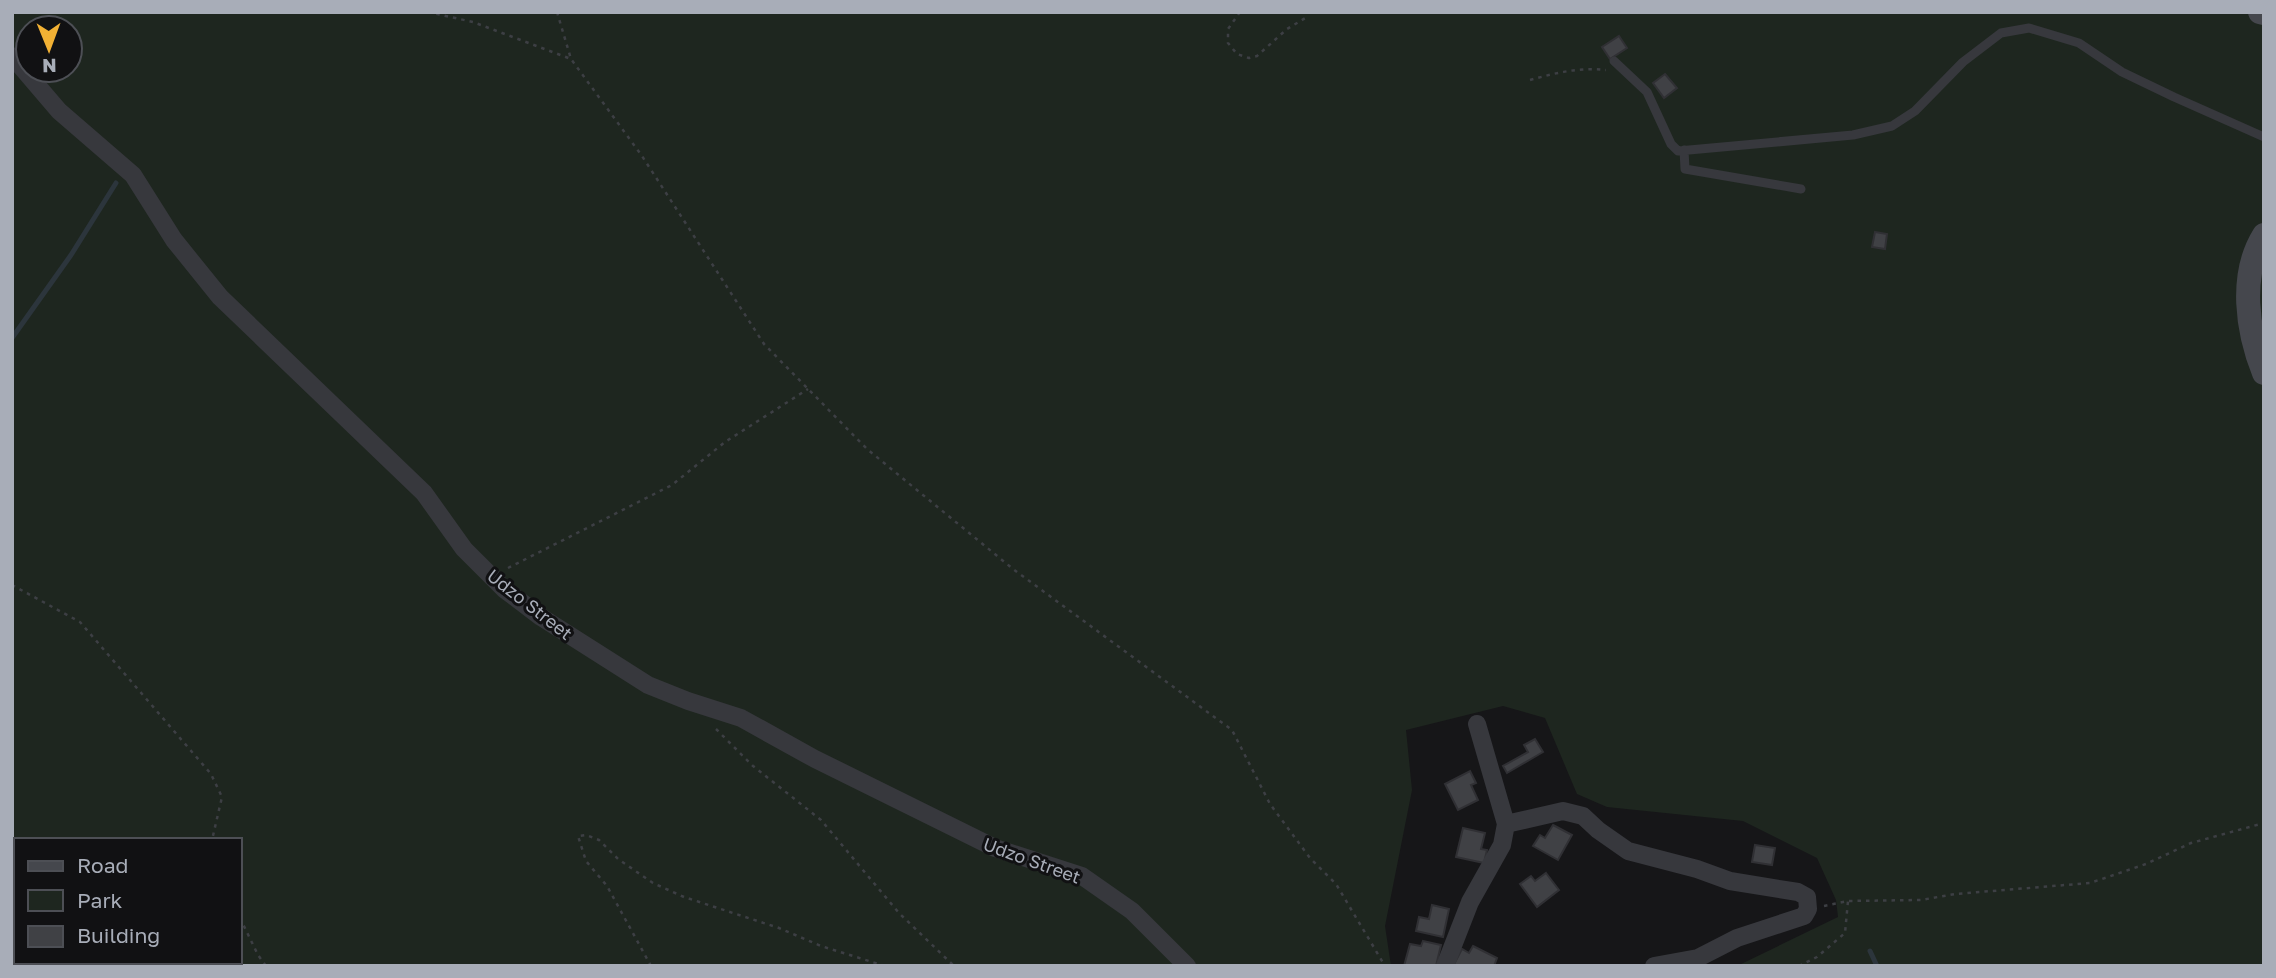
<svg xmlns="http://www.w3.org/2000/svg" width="2276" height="978" viewBox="0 0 2276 978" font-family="'Golos Text',sans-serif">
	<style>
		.green { fill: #1e261f; fill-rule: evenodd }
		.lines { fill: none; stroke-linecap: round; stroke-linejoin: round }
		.stream { stroke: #2c353c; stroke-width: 5 }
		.building { fill: #404145; stroke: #303034; stroke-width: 2 }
		.path { stroke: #3d3f44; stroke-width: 2.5; stroke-dasharray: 3.5 5; stroke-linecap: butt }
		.service { stroke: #37383d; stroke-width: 9 }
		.minor { stroke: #37383d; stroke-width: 18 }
		.secondary { stroke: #45474d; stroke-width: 24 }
		.labels { text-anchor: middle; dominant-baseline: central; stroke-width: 6; stroke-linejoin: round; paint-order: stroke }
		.street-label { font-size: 18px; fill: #a8adb8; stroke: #111113 }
	</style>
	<rect width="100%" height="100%" fill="#161618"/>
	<path class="green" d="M 12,12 L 2264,12 L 2264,966 L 1737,966 L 1838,917 L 1836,900 L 1817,858 L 1743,821 L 1607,807 L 1577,794 L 1545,718 L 1503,706 L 1406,730 L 1412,790 L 1385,926 L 1391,966 L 12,966 ZM 28,28 L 70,28 L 70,70 L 28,70 ZM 16,840 L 240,840 L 240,962 L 16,962 Z"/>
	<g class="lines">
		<path class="stream" d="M 12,338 L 71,255 L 116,183
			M 1870,951 L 1877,966"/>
	</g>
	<path class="building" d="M 1619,36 L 1627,48 L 1610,59 L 1602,47 Z
		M 1665,74 L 1677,88 L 1664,98 L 1653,83 Z
		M 1875,232 L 1887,234 L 1885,249 L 1872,247 Z
		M 1535,739 L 1543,752 L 1507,773 L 1503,766 L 1528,752 L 1524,745 Z
		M 1470,771 L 1476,783 L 1471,785 L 1478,800 L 1458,810 L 1445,784 Z
		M 1553,825 L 1572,835 L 1558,860 L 1533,846 L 1540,835 L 1545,838 Z
		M 1463,828 L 1485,833 L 1481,849 L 1487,850 L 1484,863 L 1456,857 Z
		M 1755,845 L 1775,848 L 1772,865 L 1752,862 Z
		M 1546,873 L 1559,890 L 1537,907 L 1520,884 L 1531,876 L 1535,881 Z
		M 1432,905 L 1449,909 L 1443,937 L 1416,931 L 1419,917 L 1429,919 Z
		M 1423,941 L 1441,945 L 1436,966 L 1404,966 L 1410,944 L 1421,946 Z
		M 1473,946 L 1497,958 L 1494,966 L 1453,966 L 1462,949 L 1469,953 Z"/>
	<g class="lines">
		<path class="path" d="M 428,12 L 473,22 L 571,59
			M 557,12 L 571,59 L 642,156 L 764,344 L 867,449 L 1013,569 L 1232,730 L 1270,804 L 1310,858 L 1336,884 L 1385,966
			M 1240,12 L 1228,29 L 1228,43 L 1237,54 L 1249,58 L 1257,56 L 1287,29 L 1307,17
			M 1530,80 C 1555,73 1579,67 1606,70
			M 508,568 L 672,485 L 725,442 L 808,389
			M 12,585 L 80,622 L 211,774 L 222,797 L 212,840
			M 716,729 L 753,766 L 821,820 L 899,913 L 954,966
			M 1824,906 L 1848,901 L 1921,900 L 1955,894 L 2090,883 L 2146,864 L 2191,843 L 2264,823
			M 240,918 L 258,955 L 266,966
			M 651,966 L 607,886 L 586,861 L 578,836 L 586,835 L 599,840 L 618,859 L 653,883 L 684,897 L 779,928 L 821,946 L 885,966
			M 1799,966 L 1817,957 L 1845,933 L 1848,901"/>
		<path class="service" d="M 1614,61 L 1647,92 L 1671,144 L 1678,151 L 1853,135 L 1892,126 L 1915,111 L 1963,62 L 2001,33 L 2029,28 L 2079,43 L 2122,72 L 2174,97 L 2264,137
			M 1684,150 L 1685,169 L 1801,189"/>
		<path class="minor" d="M 12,56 L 59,111 L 133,175 L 174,240 L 220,297 L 424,493 L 464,549 L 504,589 L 541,617 L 648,685 L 688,701 L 741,718 L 815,759 L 995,848 L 1082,876 L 1132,911 L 1187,966
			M 1506,824 L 1563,811 L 1583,816 L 1598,830 L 1628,851 L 1697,869 L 1730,881 L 1798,892 L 1807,897 L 1808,909 L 1804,916 L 1737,938 L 1698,958 L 1654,966
			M 1445,966 L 1470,902 L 1502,845 L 1506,824 L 1477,724"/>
		<path class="secondary" d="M 2260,12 L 2264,13
			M 2264,235 C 2239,275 2247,331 2264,373"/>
	</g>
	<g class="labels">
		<g class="street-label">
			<text transform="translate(530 604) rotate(38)">Udzo Street</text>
			<text transform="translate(1032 860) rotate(20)">Udzo Street</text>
		</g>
	</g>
	<rect width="2276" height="978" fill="none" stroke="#a8adb8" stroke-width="28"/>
	<rect x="14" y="838" width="228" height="126" fill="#111113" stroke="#4d4f55" stroke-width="2"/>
	<rect x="28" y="861" width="35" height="10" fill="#45474d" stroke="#4d4f55" stroke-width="2"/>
	<text x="77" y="873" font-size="21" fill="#a8adb8">Road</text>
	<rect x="28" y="890" width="35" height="21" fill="#1e261f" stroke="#4d4f55" stroke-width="2"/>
	<text x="77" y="908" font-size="21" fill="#a8adb8">Park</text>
	<rect x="28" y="926" width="35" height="21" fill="#404145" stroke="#4d4f55" stroke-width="2"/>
	<text x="77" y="943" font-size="21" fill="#a8adb8">Building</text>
	<g transform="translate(49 49) rotate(179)"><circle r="33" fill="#111113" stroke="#4d4f55" stroke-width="2"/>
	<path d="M0-5L12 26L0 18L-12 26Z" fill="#f2b134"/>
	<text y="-10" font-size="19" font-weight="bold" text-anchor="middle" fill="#a8adb8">N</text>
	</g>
</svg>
